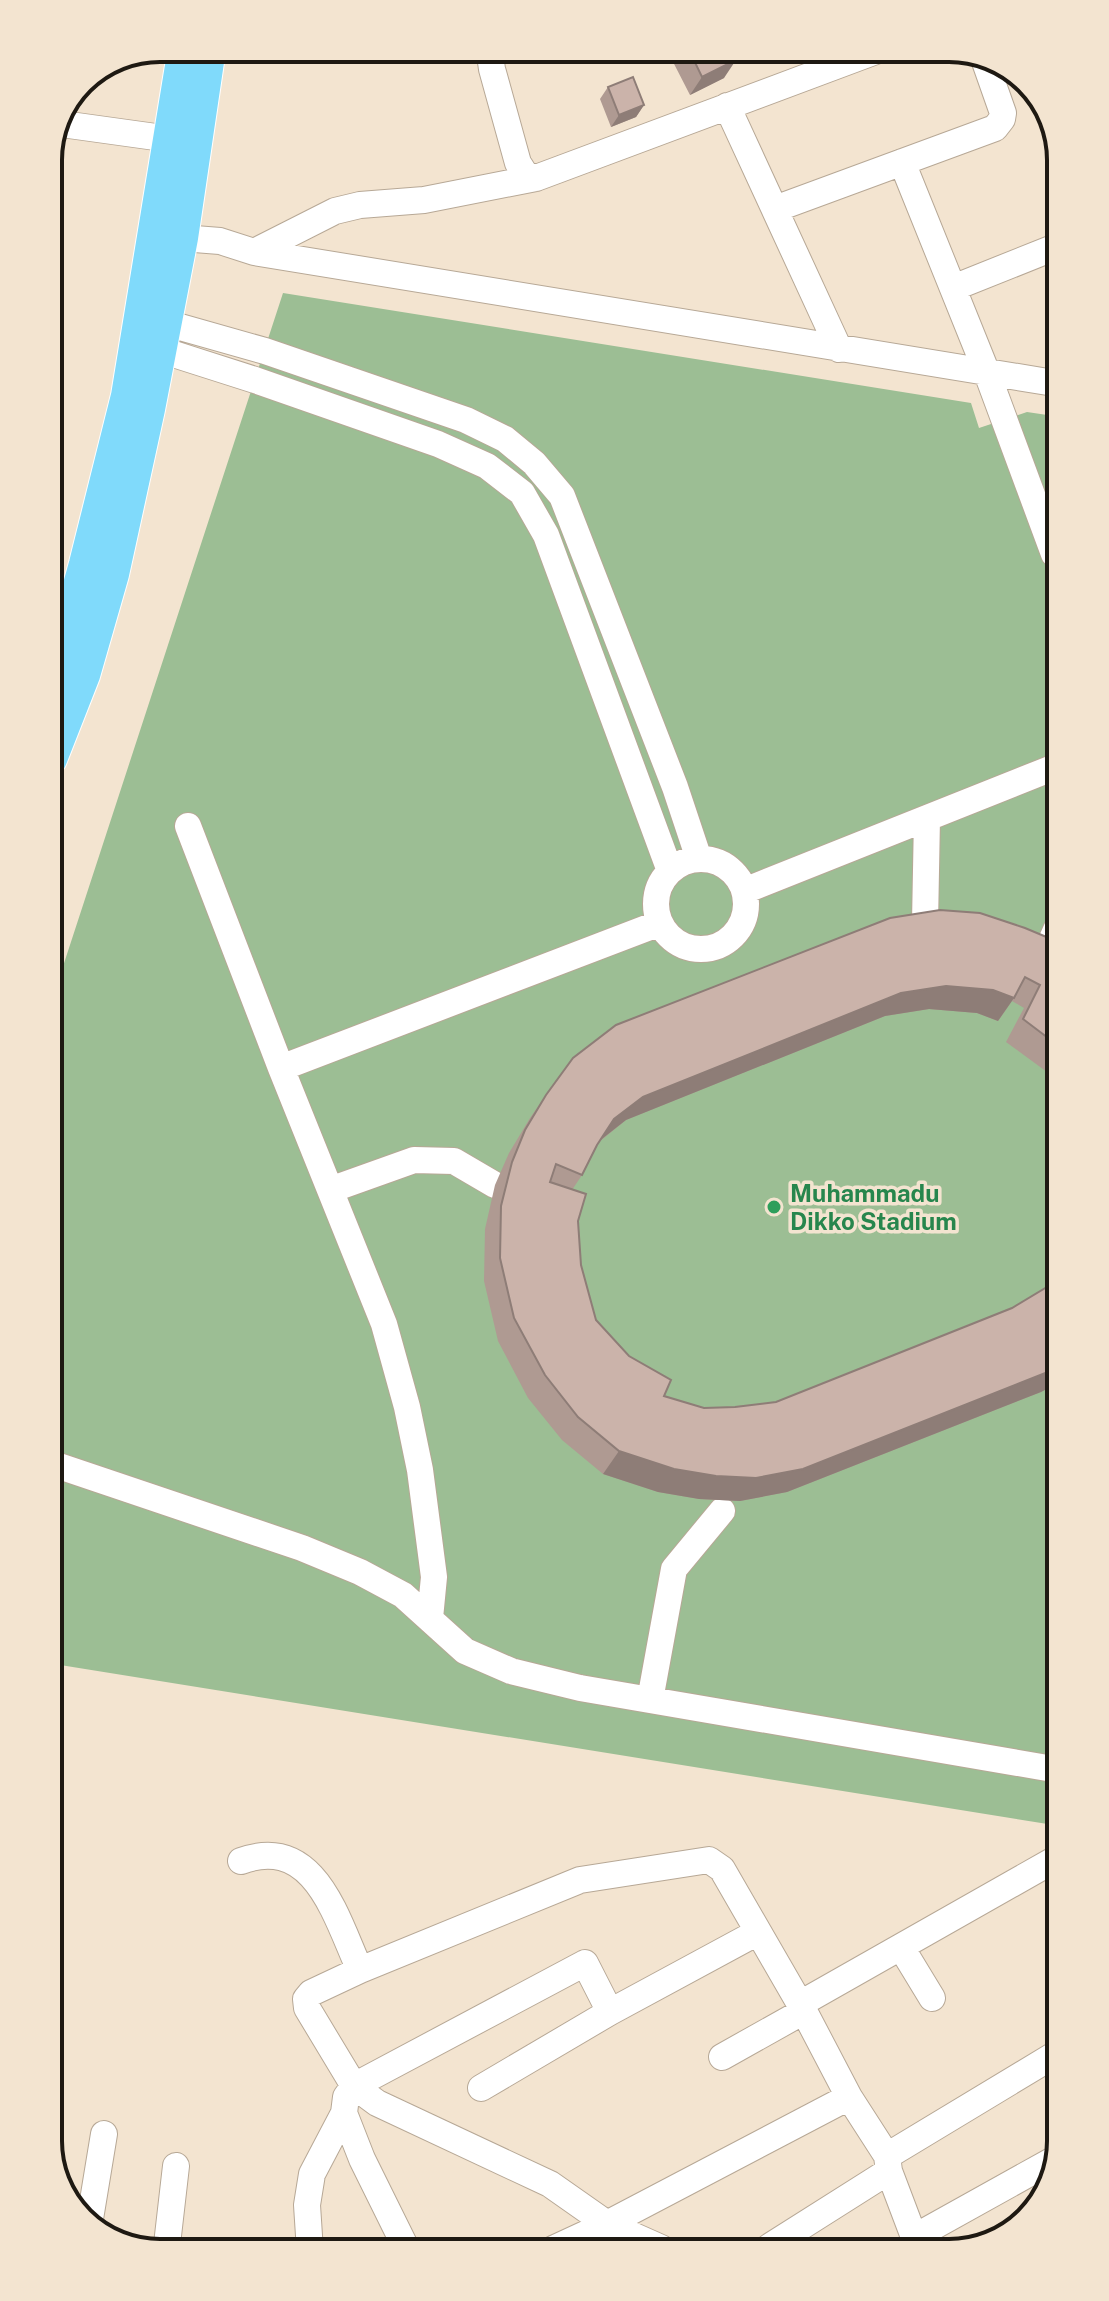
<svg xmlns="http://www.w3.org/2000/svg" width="1109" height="2301" viewBox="0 0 1109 2301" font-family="'Public Sans',sans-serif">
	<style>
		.green { fill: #9cbe94 }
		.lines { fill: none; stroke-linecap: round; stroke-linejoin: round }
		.minor-casing { stroke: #b7a896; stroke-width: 28 }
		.major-casing { stroke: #fff; stroke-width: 34 }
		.minor { stroke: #fff; stroke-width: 26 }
		.major { stroke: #80dafb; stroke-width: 32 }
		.wall { fill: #af9a92 }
		.shaded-wall { fill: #8e7d77 }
		.building { fill: #cbb3aa; stroke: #8e7d77; stroke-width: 2 }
		.leisure-dot { fill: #2e9e5b; stroke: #f3e4d0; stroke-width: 3 }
		.labels { text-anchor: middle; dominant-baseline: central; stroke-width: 7; stroke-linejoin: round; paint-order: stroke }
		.leisure-label { font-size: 24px; font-weight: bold; fill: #27864d; stroke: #f3e4d0; text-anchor: start }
		.rim { fill: none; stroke: #1e1912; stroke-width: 4 }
	</style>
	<rect width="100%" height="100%" fill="#f3e4d0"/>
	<path class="green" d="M 283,293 L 971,403 L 979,428 L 1027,412 L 1054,416 L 1060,1826 L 54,1664 L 52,1000 Z"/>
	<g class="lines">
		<g class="minor-casing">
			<path id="minor" d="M 489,48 L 492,69 L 518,163 L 525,174 L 536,178
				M 727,106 L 839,349
				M 62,124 L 170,139
				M 902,162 L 987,373 L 1054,554
				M 775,209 L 995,128 L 1002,119 L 1003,113 L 984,59
				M 182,238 L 220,241 L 254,252 L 1054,383
				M 254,252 L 335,211 L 360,205 L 424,200 L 536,178 L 884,48
				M 953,288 L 1053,248
				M 166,323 L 265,351 L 466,420 L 505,439 L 534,463 L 562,496 L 675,787 L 699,859
				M 161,350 L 255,380 L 438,444 L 487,466 L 522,493 L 546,535 L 670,871
				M 188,826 L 281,1068 L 384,1324 L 407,1407 L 420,1470 L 434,1577 L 430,1618
				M656 904a45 45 0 1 1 90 0a45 45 0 1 1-90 0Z
				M 744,891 L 1055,767
				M 925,923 L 927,818
				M 1047,950 L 1056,930
				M 281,1068 L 660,923
				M 330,1190 L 414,1160 L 454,1161 L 495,1185
				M 53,1464 L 302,1548 L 360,1572 L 403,1595 L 465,1651 L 511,1671 L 580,1688 L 1059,1770
				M 650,1700 L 674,1569 L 722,1511
				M 241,1861 C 315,1834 336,1918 360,1970
				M 901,1947 L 932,1998
				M 800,2004 L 1054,1860
				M 610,2012 L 585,1963 L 354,2086 L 377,2103 L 550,2184 L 607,2224 L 661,2248
				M 722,2057 L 804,2011
				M 481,2088 L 610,2012 L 758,1932
				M 887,2156 L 1061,2051
				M 89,2225 L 104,2134
				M 913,2238 L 1055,2159
				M 769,2247 L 889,2171
				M 553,2249 L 607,2224 L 849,2097
				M 407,2250 L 362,2159 L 344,2113 L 346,2097 L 354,2086 L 307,2008 L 306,1999 L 311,1993 L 360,1970 L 580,1880 L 709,1860 L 722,1869 L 804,2011 L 849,2097 L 887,2156 L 889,2171 L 917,2245
				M 310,2251 L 307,2205 L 312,2174 L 344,2113
				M 166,2253 L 176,2166"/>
		</g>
		<g class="major-casing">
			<path id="major" d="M 50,689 L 85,564 L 127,396 L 184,48
				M 51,759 L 84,675 L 113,574 L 149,409 L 182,238 L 210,48"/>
		</g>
		<use href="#minor" class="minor"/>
		<use href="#major" class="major"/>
	</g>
	<path class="wall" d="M 678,48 L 730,48 L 724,78 L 690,95 L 671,58 Z
		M 608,87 L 644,105 L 636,117 L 611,127 L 600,99 Z
		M 1056,941 L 1057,1087 L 1047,1072 L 1006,1042 L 1024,1008 L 1012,1001 L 998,1021 L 977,1013 L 929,1009 L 885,1016 L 626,1120 L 599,1142 L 582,1175 L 572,1190 L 578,1221 L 581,1265 L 596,1320 L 664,1396 L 704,1408 L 735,1407 L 776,1402 L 1012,1308 L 1057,1281 L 1058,1383 L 1041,1392 L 787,1492 L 740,1501 L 699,1499 L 658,1492 L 603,1474 L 562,1440 L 528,1398 L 498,1341 L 484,1281 L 485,1229 L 495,1185 L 509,1153 L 530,1118 L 546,1095 Z"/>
	<path class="shaded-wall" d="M 736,60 L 724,78 L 690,95 L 702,77 Z
		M 644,105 L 636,117 L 611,127 L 619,115 Z
		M 946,986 L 993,990 L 1014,998 L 998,1021 L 977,1013 L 929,1009 L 885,1016 L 626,1120 L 598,1142 L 614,1119 L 643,1097 L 901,993 Z
		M 1058,1368 L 1058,1383 L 1041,1392 L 787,1492 L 740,1501 L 699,1499 L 658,1492 L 603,1474 L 619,1451 Z"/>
	<path class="building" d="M 688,48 L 730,48 L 736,60 L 702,77 Z
		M 633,77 L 644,105 L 619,115 L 608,87 Z
		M 940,910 L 980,913 L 1025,928 L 1056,941 L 1056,1044 L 1023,1019 L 1040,985 L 1025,977 L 1014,998 L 993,990 L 946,986 L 901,993 L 643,1097 L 614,1119 L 597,1145 L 582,1175 L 556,1164 L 550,1182 L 586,1194 L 578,1221 L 581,1265 L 596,1320 L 629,1356 L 671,1380 L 664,1396 L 704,1408 L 735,1407 L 776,1402 L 1012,1308 L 1057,1281 L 1058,1368 L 803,1469 L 756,1478 L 716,1476 L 674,1469 L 619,1451 L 578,1417 L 545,1375 L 514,1318 L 500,1258 L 501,1206 L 512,1162 L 525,1130 L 546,1095 L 573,1058 L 616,1025 L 890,918 Z"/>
	<circle class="leisure-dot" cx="774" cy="1207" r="8"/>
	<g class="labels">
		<g class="leisure-label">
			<text x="790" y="1193">Muhammadu<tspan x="790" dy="28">Dikko Stadium</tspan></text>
		</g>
	</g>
	<path d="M0 0H1109V2301H0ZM160 62H949A98 98 0 0 1 1047 160V2141A98 98 0 0 1 949 2239H160A98 98 0 0 1 62 2141V160A98 98 0 0 1 160 62Z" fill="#f3e4d0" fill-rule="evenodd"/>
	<path class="rim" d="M160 62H949A98 98 0 0 1 1047 160V2141A98 98 0 0 1 949 2239H160A98 98 0 0 1 62 2141V160A98 98 0 0 1 160 62Z"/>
</svg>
